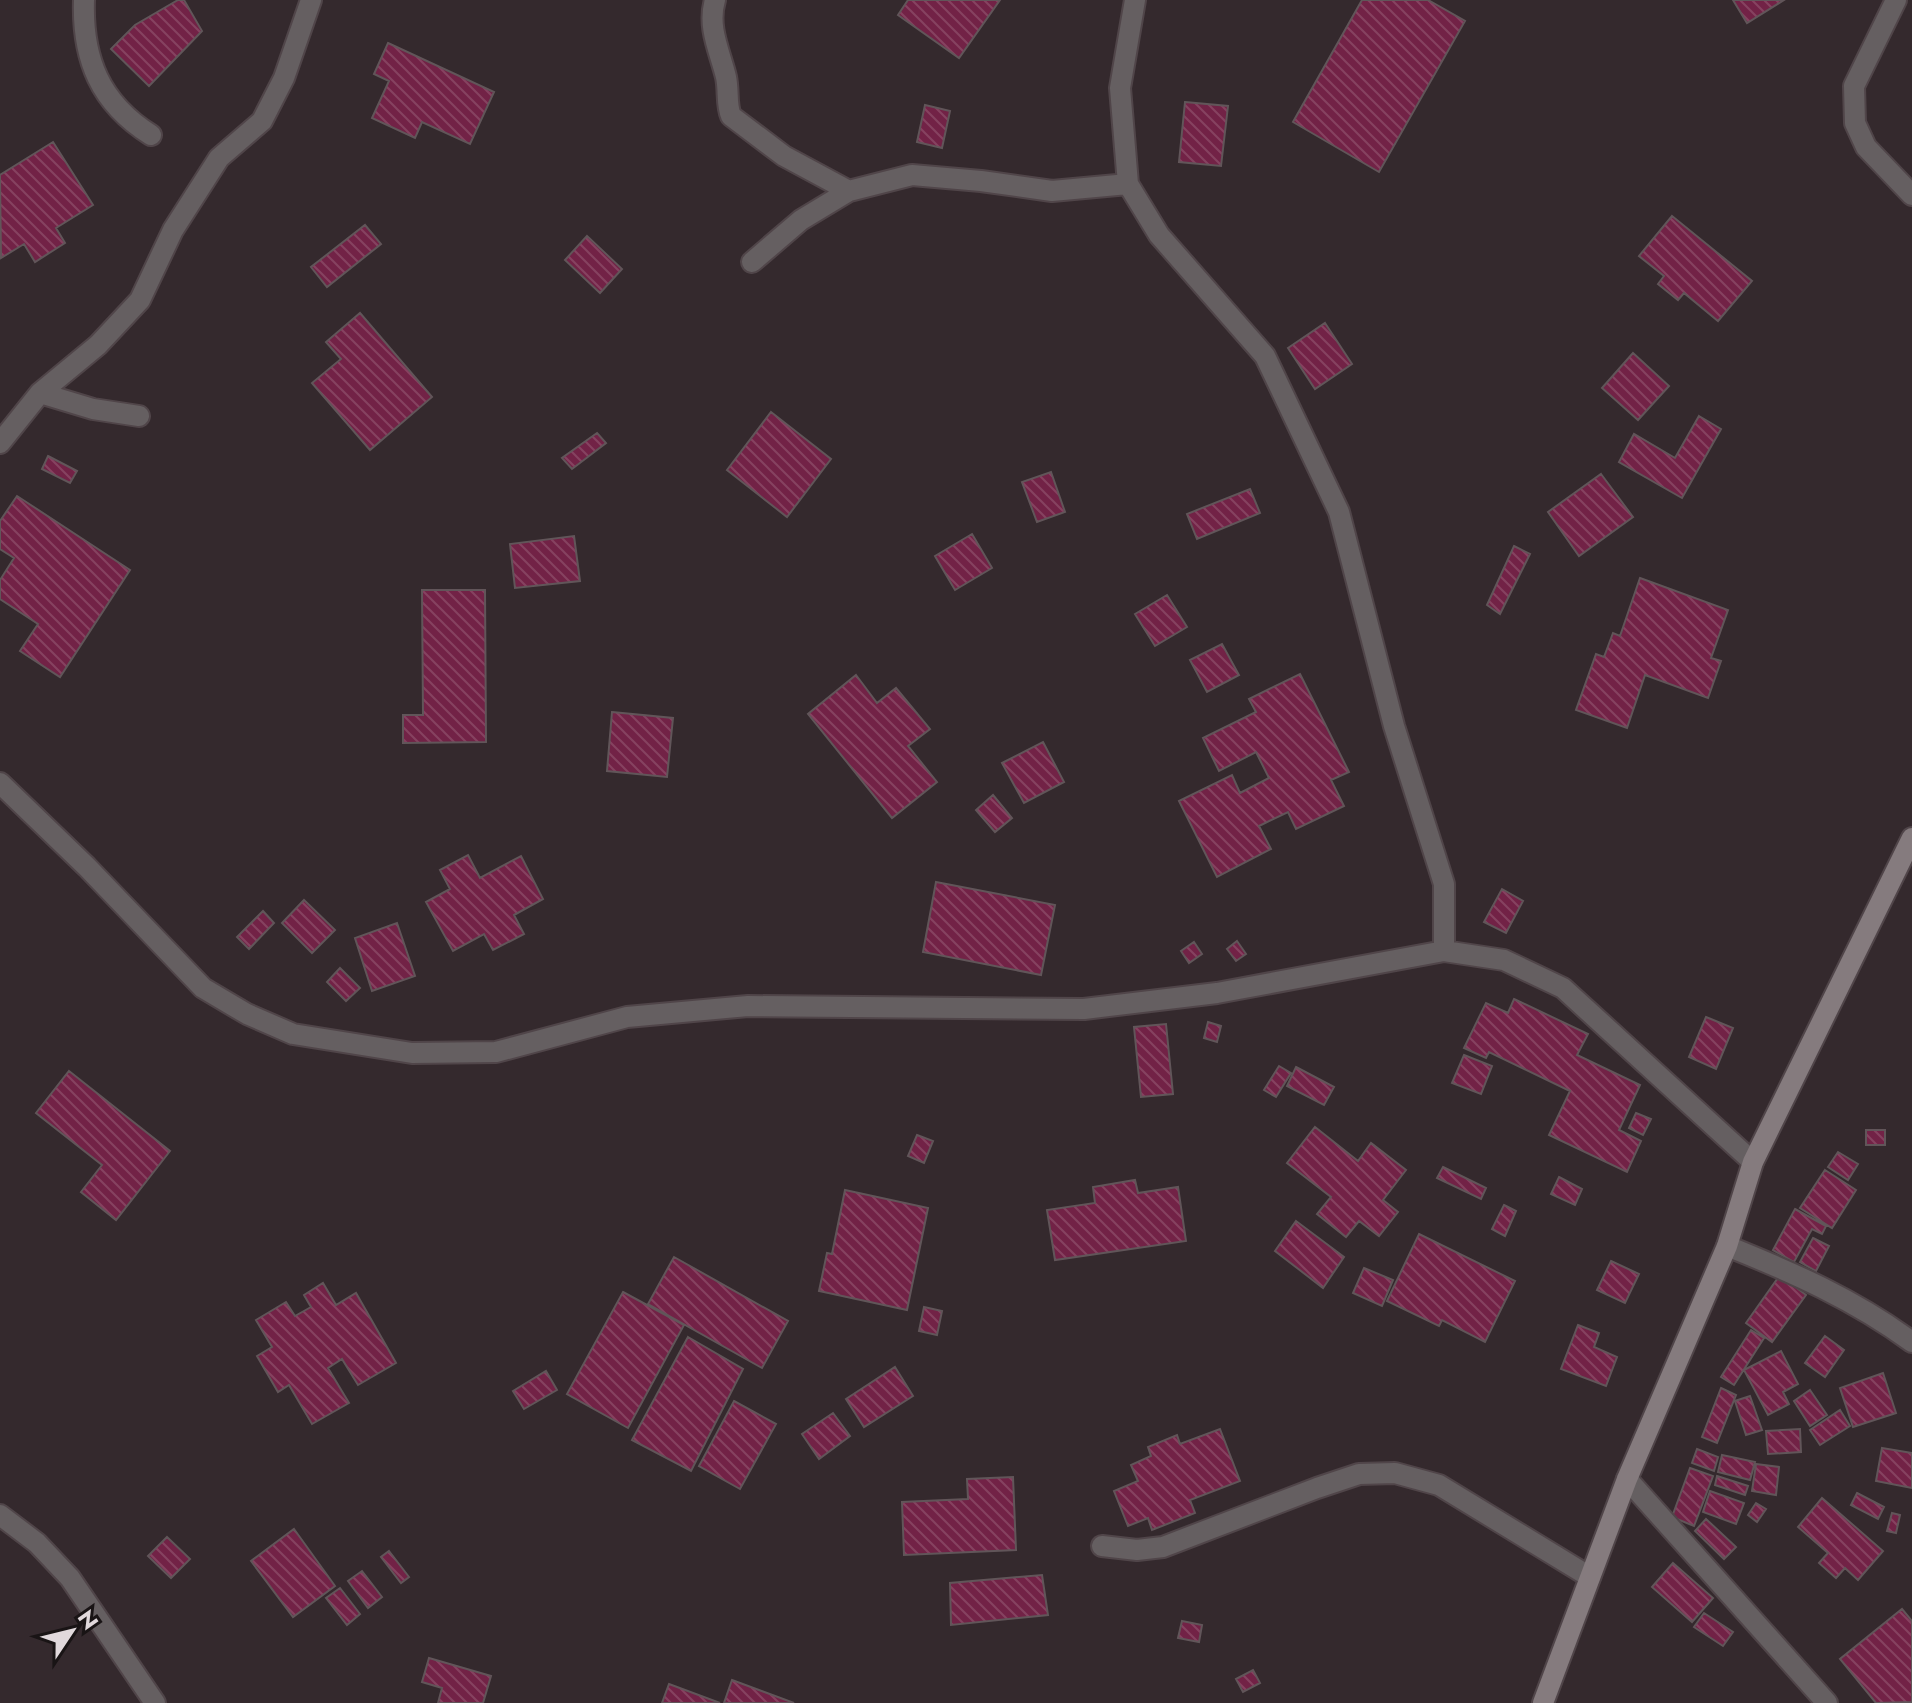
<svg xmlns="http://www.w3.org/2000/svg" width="1912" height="1703" viewBox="0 0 1912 1703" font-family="Jost,sans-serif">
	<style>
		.building { fill: url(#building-back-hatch); stroke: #615559; stroke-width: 2 }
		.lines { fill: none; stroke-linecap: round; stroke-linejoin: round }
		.minor-casing { stroke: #504549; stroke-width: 24 }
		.secondary-casing { stroke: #504549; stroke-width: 24 }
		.minor { stroke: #655f61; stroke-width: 20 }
		.secondary { stroke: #857b7e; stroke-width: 20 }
	</style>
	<defs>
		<pattern id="building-back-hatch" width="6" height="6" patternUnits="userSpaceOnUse" patternTransform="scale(2)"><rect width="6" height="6" fill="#722246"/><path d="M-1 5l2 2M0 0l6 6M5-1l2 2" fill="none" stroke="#864260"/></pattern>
	</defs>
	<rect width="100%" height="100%" fill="#34292d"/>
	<path class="building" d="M 178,0 L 184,0 L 202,31 L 149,86 L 111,49 L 135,25 Z
		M 908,0 L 1000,0 L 959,58 L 898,15 Z
		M 1362,0 L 1428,0 L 1465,21 L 1379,172 L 1293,122 Z
		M 1733,0 L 1784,0 L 1747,23 Z
		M 388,43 L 494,92 L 470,144 L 422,122 L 415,138 L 372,118 L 389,81 L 374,74 Z
		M 1185,102 L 1228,106 L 1221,166 L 1179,162 Z
		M 925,105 L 950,111 L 942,148 L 917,142 Z
		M 53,142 L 93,205 L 56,228 L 65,243 L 35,262 L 24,244 L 1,258 L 0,175 Z
		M 1672,216 L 1752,281 L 1718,321 L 1684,293 L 1678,300 L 1658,284 L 1664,276 L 1639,256 Z
		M 365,225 L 381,244 L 327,287 L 311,267 Z
		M 587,236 L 622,269 L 600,293 L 565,260 Z
		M 360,313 L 432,397 L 370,450 L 312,383 L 341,359 L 326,342 Z
		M 1325,323 L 1352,364 L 1315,389 L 1288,348 Z
		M 1633,353 L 1669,386 L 1638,420 L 1602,388 Z
		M 771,412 L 831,459 L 787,517 L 727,470 Z
		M 1699,416 L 1721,429 L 1682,498 L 1619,462 L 1634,434 L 1675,458 Z
		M 597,433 L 606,443 L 572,469 L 562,458 Z
		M 48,456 L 77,471 L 70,483 L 42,469 Z
		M 1051,472 L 1065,512 L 1037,522 L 1022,482 Z
		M 1601,474 L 1633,517 L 1579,556 L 1548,512 Z
		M 1250,489 L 1260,513 L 1197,539 L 1187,514 Z
		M 17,496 L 130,570 L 60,677 L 20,651 L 38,624 L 0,599 L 0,580 L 14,558 L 0,549 L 0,521 Z
		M 972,534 L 992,568 L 955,590 L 935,556 Z
		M 574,536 L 580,581 L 515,588 L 510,544 Z
		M 1514,546 L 1530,554 L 1500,614 L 1487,605 Z
		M 1640,578 L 1728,610 L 1711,658 L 1721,661 L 1708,698 L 1645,675 L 1627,728 L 1576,710 L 1596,654 L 1604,657 L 1613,633 L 1620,636 Z
		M 422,590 L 485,590 L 486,742 L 403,743 L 403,715 L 423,715 Z
		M 1167,595 L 1187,627 L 1155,646 L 1135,614 Z
		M 1222,644 L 1239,675 L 1207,692 L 1190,660 Z
		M 1300,674 L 1349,772 L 1331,780 L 1344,806 L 1296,829 L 1288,812 L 1259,826 L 1271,849 L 1217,877 L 1179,801 L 1232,775 L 1240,793 L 1269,778 L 1256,752 L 1219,771 L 1203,738 L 1256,712 L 1249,699 Z
		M 856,675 L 877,703 L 896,688 L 930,729 L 908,746 L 937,782 L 892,818 L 808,714 Z
		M 612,712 L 673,718 L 667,777 L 607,771 Z
		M 1043,742 L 1064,782 L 1024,803 L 1002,763 Z
		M 993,795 L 1012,818 L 995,832 L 976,810 Z
		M 468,855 L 480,878 L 521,856 L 543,899 L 514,915 L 524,934 L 493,950 L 484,934 L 453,951 L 426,902 L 450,889 L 440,870 Z
		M 936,882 L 1055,905 L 1041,975 L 923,952 Z
		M 1502,889 L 1523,901 L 1506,933 L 1484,922 Z
		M 304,900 L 335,930 L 312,953 L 282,923 Z
		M 263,911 L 274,923 L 249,949 L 237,937 Z
		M 397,923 L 415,976 L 372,991 L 355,938 Z
		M 1237,941 L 1246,954 L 1236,961 L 1227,949 Z
		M 1194,942 L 1202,954 L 1189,963 L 1181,951 Z
		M 340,968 L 360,988 L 346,1001 L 327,982 Z
		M 1514,999 L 1588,1034 L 1577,1055 L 1640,1085 L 1619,1130 L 1641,1141 L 1627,1172 L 1549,1135 L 1570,1091 L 1489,1052 L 1486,1058 L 1464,1048 L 1486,1003 L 1508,1013 Z
		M 1706,1017 L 1733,1028 L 1716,1069 L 1689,1057 Z
		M 1208,1022 L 1221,1026 L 1217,1042 L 1204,1038 Z
		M 1166,1024 L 1173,1094 L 1141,1097 L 1134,1027 Z
		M 1464,1055 L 1492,1066 L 1481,1094 L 1452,1083 Z
		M 1279,1066 L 1291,1073 L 1276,1097 L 1264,1090 Z
		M 1296,1067 L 1334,1087 L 1324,1105 L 1287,1086 Z
		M 69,1071 L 170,1151 L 116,1220 L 81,1192 L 102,1165 L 36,1113 Z
		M 1636,1113 L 1651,1119 L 1643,1135 L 1629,1128 Z
		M 1315,1127 L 1358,1161 L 1371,1143 L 1406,1170 L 1383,1200 L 1398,1212 L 1379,1236 L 1359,1221 L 1346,1237 L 1317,1214 L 1331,1197 L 1287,1163 Z
		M 1866,1130 L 1885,1130 L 1885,1145 L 1866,1145 Z
		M 917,1135 L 933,1141 L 924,1163 L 908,1156 Z
		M 1838,1152 L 1858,1164 L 1848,1180 L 1828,1167 Z
		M 1443,1167 L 1486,1188 L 1481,1199 L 1437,1178 Z
		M 1825,1170 L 1856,1190 L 1832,1228 L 1800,1208 Z
		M 1559,1177 L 1582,1189 L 1575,1205 L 1551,1194 Z
		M 1135,1180 L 1138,1193 L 1178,1187 L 1186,1241 L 1055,1260 L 1047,1210 L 1095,1203 L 1093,1187 Z
		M 845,1190 L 928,1208 L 907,1310 L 819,1291 L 827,1253 L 832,1254 Z
		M 1504,1205 L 1516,1211 L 1505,1236 L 1492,1229 Z
		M 1795,1209 L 1826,1226 L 1822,1234 L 1812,1229 L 1794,1262 L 1773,1250 Z
		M 1296,1221 L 1344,1257 L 1323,1288 L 1275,1251 Z
		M 1419,1234 L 1515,1281 L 1485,1342 L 1442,1320 L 1439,1326 L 1387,1301 Z
		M 1813,1238 L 1829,1246 L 1816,1271 L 1800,1262 Z
		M 674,1257 L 788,1321 L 762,1368 L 648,1304 Z
		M 1611,1261 L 1639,1274 L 1625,1303 L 1597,1290 Z
		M 1364,1268 L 1393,1280 L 1382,1306 L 1353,1293 Z
		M 1780,1275 L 1806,1295 L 1772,1342 L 1746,1323 Z
		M 323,1283 L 336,1305 L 356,1293 L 396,1363 L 358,1385 L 342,1359 L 328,1368 L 349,1403 L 312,1424 L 289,1385 L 278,1392 L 257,1356 L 272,1347 L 256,1320 L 286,1302 L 295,1316 L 311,1307 L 304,1295 Z
		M 623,1292 L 684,1325 L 628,1428 L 567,1394 Z
		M 924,1307 L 942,1311 L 937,1335 L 919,1331 Z
		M 1578,1325 L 1599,1333 L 1594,1347 L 1617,1357 L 1606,1386 L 1561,1369 Z
		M 1751,1330 L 1764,1338 L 1734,1385 L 1721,1377 Z
		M 1825,1336 L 1844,1350 L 1825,1377 L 1805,1363 Z
		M 688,1337 L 743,1369 L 691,1471 L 632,1440 Z
		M 1781,1351 L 1798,1384 L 1783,1392 L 1789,1404 L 1768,1415 L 1744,1370 Z
		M 895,1367 L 913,1396 L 864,1427 L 846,1399 Z
		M 546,1371 L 557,1390 L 524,1409 L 513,1391 Z
		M 1883,1373 L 1896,1413 L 1853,1427 L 1840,1388 Z
		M 1721,1388 L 1736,1395 L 1717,1443 L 1702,1437 Z
		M 1810,1390 L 1827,1415 L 1810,1426 L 1794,1401 Z
		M 1750,1396 L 1762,1430 L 1746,1435 L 1735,1401 Z
		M 734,1401 L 776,1424 L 740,1489 L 699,1466 Z
		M 1840,1410 L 1850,1426 L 1820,1445 L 1810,1430 Z
		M 833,1413 L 850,1436 L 819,1459 L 802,1434 Z
		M 1220,1429 L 1240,1481 L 1190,1500 L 1195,1513 L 1152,1530 L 1148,1518 L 1128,1526 L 1114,1491 L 1138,1481 L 1131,1465 L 1151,1456 L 1148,1447 L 1177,1435 L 1180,1444 Z
		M 1800,1429 L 1801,1452 L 1768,1454 L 1766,1431 Z
		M 1882,1448 L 1912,1453 L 1912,1488 L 1876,1481 Z
		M 1697,1449 L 1718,1457 L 1714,1471 L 1692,1463 Z
		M 1722,1455 L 1755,1462 L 1750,1480 L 1718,1472 Z
		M 1756,1464 L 1779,1467 L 1776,1495 L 1752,1491 Z
		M 1690,1468 L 1713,1476 L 1694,1526 L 1672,1517 Z
		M 1717,1476 L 1748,1486 L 1745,1495 L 1715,1485 Z
		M 1013,1477 L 1016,1550 L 904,1555 L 902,1502 L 968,1499 L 967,1479 Z
		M 1710,1491 L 1744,1503 L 1736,1524 L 1703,1512 Z
		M 1857,1493 L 1884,1507 L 1878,1519 L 1851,1505 Z
		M 1822,1498 L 1883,1551 L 1858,1580 L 1845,1568 L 1836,1578 L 1819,1563 L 1828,1553 L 1798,1527 Z
		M 1756,1503 L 1766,1509 L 1757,1522 L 1748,1515 Z
		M 1892,1513 L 1900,1515 L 1896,1533 L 1887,1531 Z
		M 1706,1519 L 1736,1547 L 1724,1559 L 1695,1531 Z
		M 294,1529 L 335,1586 L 293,1617 L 251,1561 Z
		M 167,1537 L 190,1559 L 171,1578 L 148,1556 Z
		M 389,1551 L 409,1577 L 401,1583 L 381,1557 Z
		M 1673,1563 L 1713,1598 L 1692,1622 L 1652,1587 Z
		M 362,1571 L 382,1597 L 368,1608 L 348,1581 Z
		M 1042,1575 L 1048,1615 L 951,1625 L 950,1583 Z
		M 340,1588 L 360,1614 L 347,1625 L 326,1598 Z
		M 1902,1609 L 1912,1621 L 1912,1702 L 1876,1703 L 1840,1659 Z
		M 1704,1613 L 1733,1632 L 1723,1646 L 1694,1627 Z
		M 1182,1621 L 1202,1625 L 1199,1642 L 1178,1638 Z
		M 429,1658 L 491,1676 L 483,1703 L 438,1703 L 442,1688 L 422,1682 Z
		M 1253,1670 L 1260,1683 L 1243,1692 L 1236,1679 Z
		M 732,1680 L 794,1703 L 724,1703 Z
		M 669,1684 L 720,1703 L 662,1703 Z"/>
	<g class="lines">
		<g class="minor-casing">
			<path id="minor" d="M 84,0 C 82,59 100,103 151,135
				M 715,0 C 707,27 720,52 726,77 C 729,91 726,104 731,116 L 784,156 L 849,191
				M 1135,0 L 1120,88 L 1128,184 L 1159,235 L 1265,356 L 1339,512 L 1394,726 L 1444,884 L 1444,951
				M 1896,0 L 1854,86 L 1855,123 L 1866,147 L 1912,195
				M 752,262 L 801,220 L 849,191 L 912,175 L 981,181 L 1052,191 L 1128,184
				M 40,393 L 93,409 L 139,416
				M 0,443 L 40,393 L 98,345 L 140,300 L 173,230 L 219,158 L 262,121 L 284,78 L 311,0
				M 0,783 L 87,867 L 203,988 L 247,1014 L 293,1034 L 412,1053 L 496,1052 L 627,1017 L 748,1006 L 1084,1009 L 1217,993 L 1444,951 L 1504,960 L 1563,988 L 1753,1162
				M 1727,1246 C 1792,1272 1855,1300 1912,1342
				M 1627,1479 L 1827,1703
				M 0,1515 L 37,1543 L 70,1578 L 155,1703
				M 1102,1546 L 1137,1550 L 1163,1547 L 1317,1488 L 1359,1474 L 1395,1473 L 1439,1485 L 1590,1577"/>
		</g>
		<g class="secondary-casing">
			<path id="secondary" d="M 1543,1703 L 1627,1479 L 1727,1246 L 1753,1162 L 1912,838"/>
		</g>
		<use href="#minor" class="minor"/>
		<use href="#secondary" class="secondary"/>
	</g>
	<g transform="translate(72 1631) rotate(55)" stroke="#191415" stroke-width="6" paint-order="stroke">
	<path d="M0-6L14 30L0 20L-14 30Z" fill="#e1d9dc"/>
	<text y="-12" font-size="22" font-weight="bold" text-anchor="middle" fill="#e1d9dc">N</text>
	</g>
</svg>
